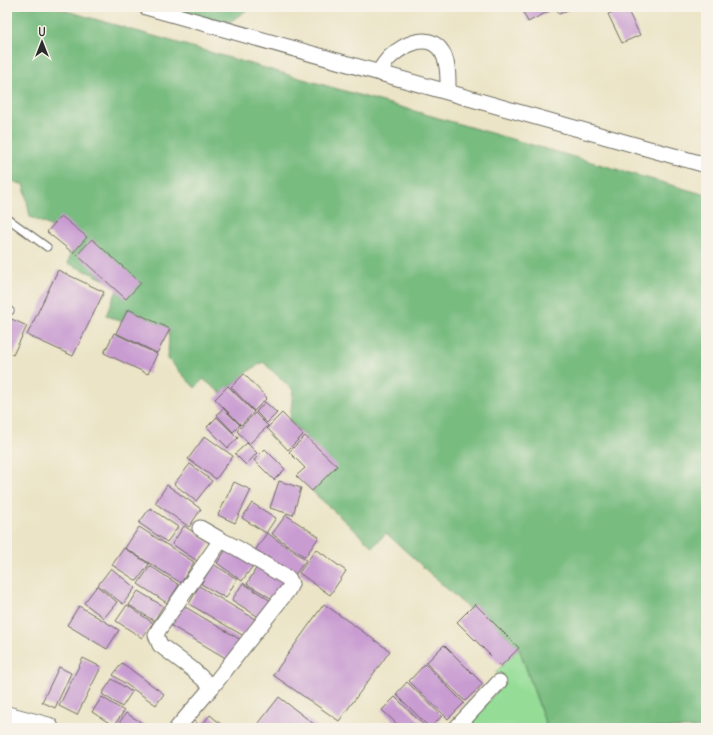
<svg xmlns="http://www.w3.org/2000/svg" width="713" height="735" viewBox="0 0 713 735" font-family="Delius,sans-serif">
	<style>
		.green { fill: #95dd97; stroke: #608461 }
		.forest { fill: #78bc80; stroke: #527456 }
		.building { fill: #c89bd1 }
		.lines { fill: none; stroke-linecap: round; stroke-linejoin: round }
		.lane-casing { stroke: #6e6c61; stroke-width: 9 }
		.street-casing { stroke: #6e6c61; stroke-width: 17 }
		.secondary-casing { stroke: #6e6c61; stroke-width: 23 }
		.lane { stroke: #fff; stroke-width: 7 }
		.street { stroke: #fff; stroke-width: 15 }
		.secondary { stroke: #fff; stroke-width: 21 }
	</style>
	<rect width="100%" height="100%" fill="#f7f3e8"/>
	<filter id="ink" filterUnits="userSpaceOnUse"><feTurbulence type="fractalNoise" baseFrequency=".025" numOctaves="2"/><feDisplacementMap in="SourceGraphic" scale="8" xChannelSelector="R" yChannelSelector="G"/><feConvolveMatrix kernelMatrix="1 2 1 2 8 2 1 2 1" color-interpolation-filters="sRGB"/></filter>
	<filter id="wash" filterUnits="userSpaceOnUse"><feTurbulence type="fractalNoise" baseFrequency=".012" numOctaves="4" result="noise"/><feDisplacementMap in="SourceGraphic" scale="16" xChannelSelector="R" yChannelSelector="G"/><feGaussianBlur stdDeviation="0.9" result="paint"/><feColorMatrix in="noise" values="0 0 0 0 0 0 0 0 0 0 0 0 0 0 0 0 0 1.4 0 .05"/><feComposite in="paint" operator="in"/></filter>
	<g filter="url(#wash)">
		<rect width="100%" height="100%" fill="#ebe4c6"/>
		<path class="green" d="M 519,648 L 547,728 L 463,728 L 506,682 L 496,672 Z"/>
		<path class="forest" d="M 13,7 L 53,7 L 706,195 L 706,728 L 547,728 L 519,648 L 475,604 L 469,609 L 386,533 L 373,547 L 312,491 L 336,466 L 290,421 L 293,390 L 263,362 L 244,374 L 231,387 L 221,393 L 203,379 L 195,388 L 168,359 L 169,329 L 128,309 L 122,322 L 106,315 L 119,286 L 68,263 L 75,237 L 30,217 L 24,185 L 7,179 L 7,27 Z
			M 165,7 L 251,7 L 224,26 Z"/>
		<g id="blocks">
			<path class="building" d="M 521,7 L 552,7 L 553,9 L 528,22 Z
				M 556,7 L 574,7 L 559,14 Z
				M 624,7 L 626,7 L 640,35 L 622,43 L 608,14 Z
				M 61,216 L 87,237 L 73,253 L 47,232 Z
				M 92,239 L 141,283 L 126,299 L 77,255 Z
				M 58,270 L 104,292 L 73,356 L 27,335 Z
				M 128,309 L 170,329 L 157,353 L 116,333 Z
				M 7,317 L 27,326 L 13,355 L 7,352 Z
				M 114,333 L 157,354 L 148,374 L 104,353 Z
				M 244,374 L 267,398 L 254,411 L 231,387 Z
				M 228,386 L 254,412 L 241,425 L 215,399 Z
				M 265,402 L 277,413 L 267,423 L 256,412 Z
				M 223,408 L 240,425 L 233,432 L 217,415 Z
				M 255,413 L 268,426 L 249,444 L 237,431 Z
				M 282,413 L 303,435 L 288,450 L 267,428 Z
				M 217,417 L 238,438 L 228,448 L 207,427 Z
				M 205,436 L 233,456 L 216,479 L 188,459 Z
				M 305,436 L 337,466 L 312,491 L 296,476 L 305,468 L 289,452 Z
				M 247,443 L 257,453 L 246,465 L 235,454 Z
				M 265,449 L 285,469 L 274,480 L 254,460 Z
				M 190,464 L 212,481 L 196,501 L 174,484 Z
				M 279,481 L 301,488 L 293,515 L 270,508 Z
				M 234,482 L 251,490 L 235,523 L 218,515 Z
				M 167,485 L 201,509 L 189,527 L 155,503 Z
				M 252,503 L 276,518 L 266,533 L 242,518 Z
				M 150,508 L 178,527 L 167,542 L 139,523 Z
				M 286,515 L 319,537 L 305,557 L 272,534 Z
				M 184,526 L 210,543 L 197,561 L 172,544 Z
				M 139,527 L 194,562 L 181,583 L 125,548 Z
				M 267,533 L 306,560 L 292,579 L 254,552 Z
				M 229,545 L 255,563 L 242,581 L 217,563 Z
				M 124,548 L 149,564 L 137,581 L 112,565 Z
				M 316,549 L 346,571 L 330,595 L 299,573 Z
				M 213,564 L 237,579 L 226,598 L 201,584 Z
				M 258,565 L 287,583 L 276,601 L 247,584 Z
				M 150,566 L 179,585 L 167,603 L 138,584 Z
				M 111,568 L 135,588 L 123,604 L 98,585 Z
				M 243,583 L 271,601 L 260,618 L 232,600 Z
				M 97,586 L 117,602 L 104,618 L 84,603 Z
				M 199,586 L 255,619 L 244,636 L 189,604 Z
				M 138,591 L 163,606 L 154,621 L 129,605 Z
				M 324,604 L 390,651 L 339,721 L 273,675 Z
				M 475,604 L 519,648 L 501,666 L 457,622 Z
				M 127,605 L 153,623 L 142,638 L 116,621 Z
				M 182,605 L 241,640 L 229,660 L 170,625 Z
				M 79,606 L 119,630 L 107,649 L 67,625 Z
				M 444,645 L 483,684 L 465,701 L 426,663 Z
				M 83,658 L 101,667 L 77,715 L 59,706 Z
				M 122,663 L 164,694 L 156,705 L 113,675 Z
				M 425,664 L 464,703 L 448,719 L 409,681 Z
				M 59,667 L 71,673 L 55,708 L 42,702 Z
				M 112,679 L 132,692 L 122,707 L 102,694 Z
				M 407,682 L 442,716 L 430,728 L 396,694 Z
				M 102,697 L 124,711 L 114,726 L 92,712 Z
				M 279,697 L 319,728 L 255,728 Z
				M 395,697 L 427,728 L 401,728 L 382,710 Z
				M 126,713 L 147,726 L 146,728 L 120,728 L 117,726 Z
				M 210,715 L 222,725 L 220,728 L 184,728 L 191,719 L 201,726 Z"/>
		</g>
	</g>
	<g filter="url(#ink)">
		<use href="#blocks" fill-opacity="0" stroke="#6e6c61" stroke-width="1"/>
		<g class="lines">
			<g class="lane-casing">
				<path id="lane" d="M 7,218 L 47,247
					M 7,310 L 10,311"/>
			</g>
			<g class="street-casing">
				<path id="street" d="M 146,7 L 706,165
					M 379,72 C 382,67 386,61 390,57 C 402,46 426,32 440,49 C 449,60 448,79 448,92
					M 212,687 L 288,590 L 291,584 L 289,579 L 237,548 L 221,540
					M 177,728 L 212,687 L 192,669 L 160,645 L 156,635 L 159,629 L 221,540 L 200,528
					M 456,728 L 499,682"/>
			</g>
			<g class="secondary-casing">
				<path id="secondary" d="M 7,717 L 48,728"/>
			</g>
			<use href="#lane" class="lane"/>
			<use href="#street" class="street"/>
			<use href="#secondary" class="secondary"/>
		</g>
	</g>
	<rect width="713" height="735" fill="none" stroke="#f7f3e8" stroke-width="24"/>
	<g transform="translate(42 42)" stroke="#f7f3e8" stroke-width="3" paint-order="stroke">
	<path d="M0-3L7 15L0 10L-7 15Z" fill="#2b2b2b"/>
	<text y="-6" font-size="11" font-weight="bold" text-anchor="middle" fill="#2b2b2b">U</text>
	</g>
</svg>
